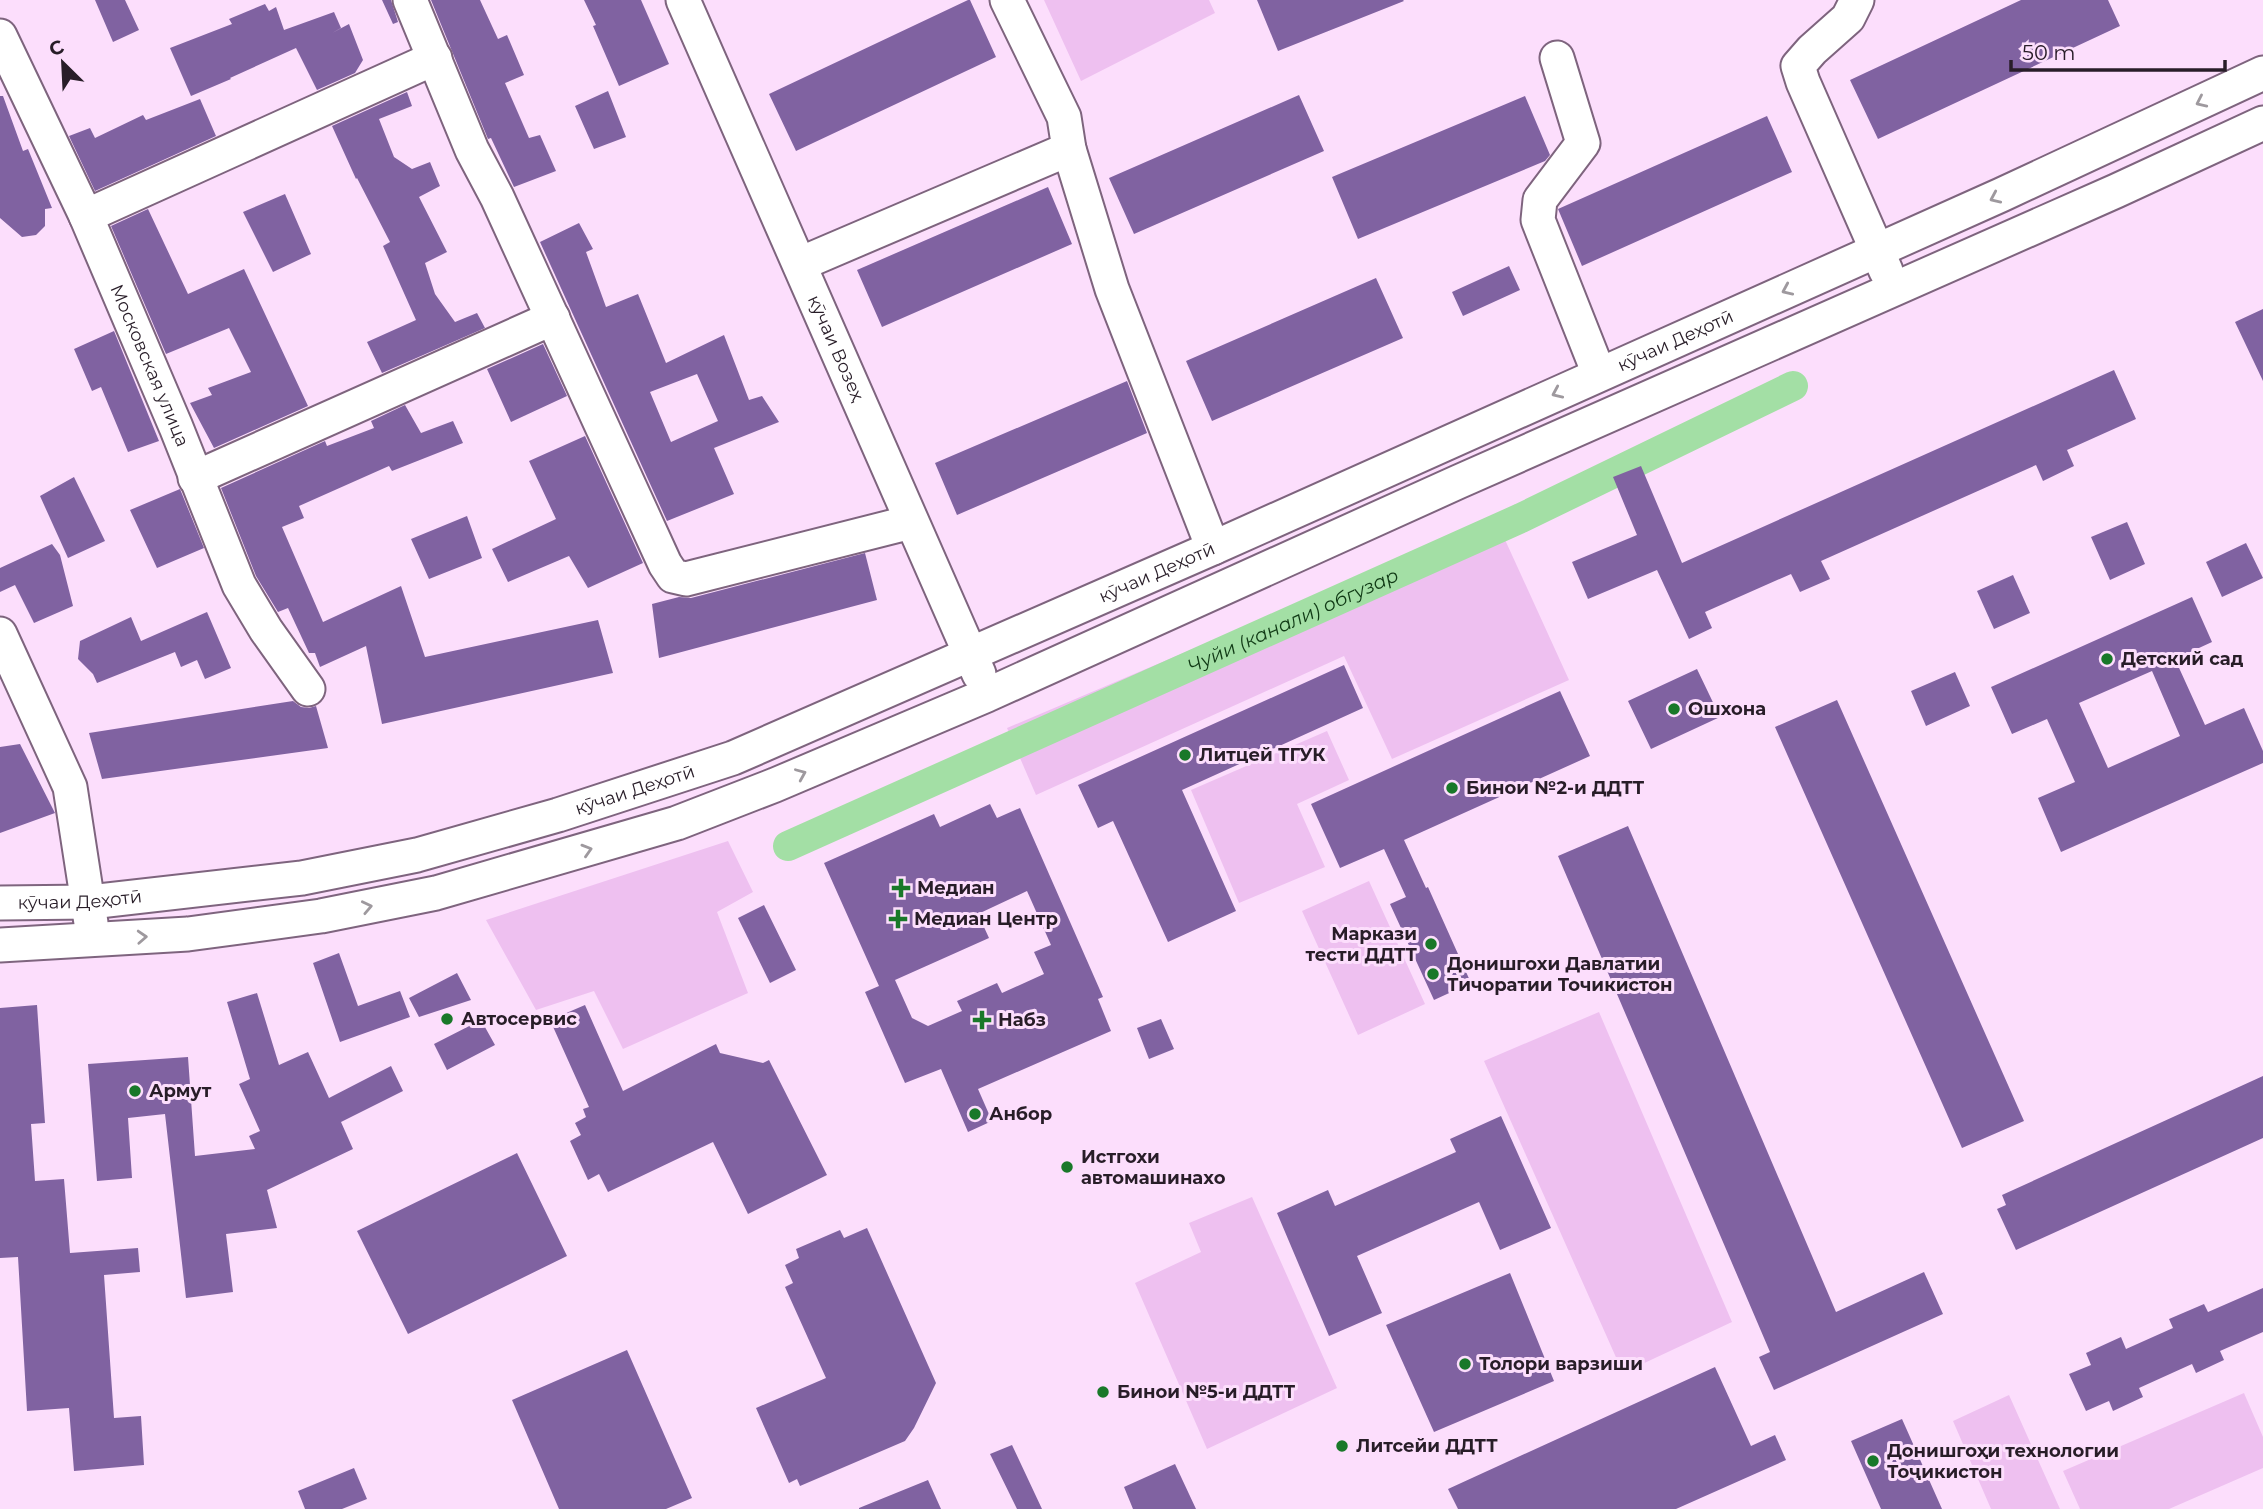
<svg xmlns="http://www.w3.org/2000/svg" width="2263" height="1509" viewBox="0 0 2263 1509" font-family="Montserrat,sans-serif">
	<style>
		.green { fill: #eec0f0 }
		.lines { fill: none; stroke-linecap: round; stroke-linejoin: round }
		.canal { stroke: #a3dfa5; stroke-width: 30 }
		.building { fill: #8062a1; fill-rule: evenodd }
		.minor-casing { stroke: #7e647e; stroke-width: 37 }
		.minor { stroke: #fff; stroke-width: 33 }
		.oneway { stroke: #9e999e }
		.poi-dot { fill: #197829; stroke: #fcdefc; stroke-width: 2.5 }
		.labels { text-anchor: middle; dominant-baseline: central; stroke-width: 6; stroke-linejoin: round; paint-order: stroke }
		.street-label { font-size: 18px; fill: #281d28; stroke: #fcdefc }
		.poi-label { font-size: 18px; font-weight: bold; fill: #281d28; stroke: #fcdefc; text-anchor: start }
		.water-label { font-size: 19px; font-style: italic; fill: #103a15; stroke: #fcdefc }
	</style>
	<rect width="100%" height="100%" fill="#fcdefc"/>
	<path class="green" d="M 1044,0 L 1209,0 L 1215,13 L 1081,81 Z
		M 1496,520 L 1569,680 L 1392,759 L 1344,656 L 1036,795 L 1007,728 Z
		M 1327,731 L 1349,780 L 1297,804 L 1325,867 L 1239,903 L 1191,790 Z
		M 728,841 L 753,892 L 717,912 L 748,993 L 623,1049 L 594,991 L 536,1010 L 486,920 Z
		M 1369,881 L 1425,1004 L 1358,1035 L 1302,911 Z
		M 1599,1012 L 1732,1322 L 1623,1373 L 1484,1061 Z
		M 1252,1197 L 1337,1388 L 1207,1449 L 1135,1283 L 1201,1252 L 1189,1223 Z
		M 2244,1393 L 2263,1437 L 2263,1468 L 2169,1509 L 2080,1509 L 2063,1471 Z
		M 2009,1395 L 2060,1509 L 1991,1509 L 1953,1421 Z"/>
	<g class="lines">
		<path class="canal" id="s1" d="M 788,846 L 1521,518 L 1793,386"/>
	</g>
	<path class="building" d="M 95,0 L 125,0 L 139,30 L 113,42 Z
		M 382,0 L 391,0 L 398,22 L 393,24 Z
		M 431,0 L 480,0 L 498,39 L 507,35 L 524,75 L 505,83 L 529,138 L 540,135 L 556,171 L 514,187 L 491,138 L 488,139 Z
		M 584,0 L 641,0 L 669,64 L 619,86 L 593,26 L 596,25 Z
		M 968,0 L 970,0 L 996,57 L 796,151 L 769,94 Z
		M 1257,0 L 1403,0 L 1404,1 L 1278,51 Z
		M 2021,0 L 2108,0 L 2120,26 L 1878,139 L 1850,80 Z
		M 265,4 L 269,11 L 276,7 L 284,30 L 334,12 L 341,28 L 332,33 L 349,24 L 363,60 L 355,73 L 317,90 L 296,48 L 230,78 L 231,79 L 191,96 L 170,48 L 232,24 L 229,19 Z
		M 608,91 L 626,137 L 594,149 L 575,106 Z
		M 407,92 L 412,106 L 379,119 L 394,157 L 412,169 L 430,162 L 440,186 L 419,197 L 447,252 L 425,263 L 435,294 L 455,322 L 477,313 L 485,328 L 382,373 L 367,342 L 416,320 L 383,246 L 390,242 L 357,178 L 356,179 L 332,126 Z
		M 1299,95 L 1324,151 L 1134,234 L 1109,178 Z
		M 0,96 L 3,96 L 23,151 L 28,149 L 52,208 L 45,209 L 45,226 L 36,235 L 22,237 L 0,218 Z
		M 1525,96 L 1550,155 L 1545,161 L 1358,239 L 1332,177 Z
		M 200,99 L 216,136 L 95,191 L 69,136 L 90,128 L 95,138 L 143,115 L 146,120 Z
		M 1767,116 L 1792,172 L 1582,266 L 1558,209 Z
		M 1048,187 L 1072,244 L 882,327 L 857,270 Z
		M 285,194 L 311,254 L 273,272 L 243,212 Z
		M 148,209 L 188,294 L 244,269 L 308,406 L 214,448 L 190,403 L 212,395 L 208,388 L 251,372 L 229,328 L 166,354 L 111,226 Z
		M 579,223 L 593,249 L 586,252 L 606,307 L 638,294 L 666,363 L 724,335 L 749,400 L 762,396 L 779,422 L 714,448 L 734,494 L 667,521 L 540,242 ZM 697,374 L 718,421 L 671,442 L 650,392 Z
		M 1509,266 L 1520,290 L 1463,316 L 1452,292 Z
		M 1376,278 L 1403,338 L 1212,421 L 1186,361 Z
		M 2263,309 L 2263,381 L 2235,322 Z
		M 114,331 L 159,441 L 128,452 L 101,387 L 92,391 L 74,349 Z
		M 543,344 L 567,396 L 511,422 L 487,369 Z
		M 2114,370 L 2136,419 L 2067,450 L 2074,466 L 2043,481 L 2036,465 L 1821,561 L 1830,579 L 1800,592 L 1791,574 L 1705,612 L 1712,628 L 1689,639 L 1657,570 L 1588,599 L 1572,562 L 1637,535 L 1613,477 L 1641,466 L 1682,563 Z
		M 1127,381 L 1147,433 L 957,515 L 935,463 Z
		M 405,405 L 421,433 L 453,421 L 463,443 L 392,471 L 389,466 L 299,506 L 304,518 L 282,527 L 323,622 L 401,586 L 425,657 L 598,620 L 613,673 L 382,724 L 366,646 L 320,667 L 315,653 L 309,653 L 288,608 L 278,612 L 256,576 L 221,488 L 325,441 L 327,446 L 374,428 L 371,421 Z
		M 585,436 L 643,563 L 588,588 L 569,556 L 508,582 L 492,549 L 556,519 L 529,461 Z
		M 74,477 L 105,541 L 68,558 L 40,496 Z
		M 180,489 L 204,548 L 157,568 L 130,510 Z
		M 467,516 L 482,558 L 429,579 L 411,539 Z
		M 2127,522 L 2145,564 L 2110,580 L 2091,537 Z
		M 2246,543 L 2263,578 L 2222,597 L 2206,562 Z
		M 52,544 L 60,555 L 73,606 L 34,623 L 15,585 L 0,592 L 0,568 Z
		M 865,553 L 877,600 L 659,658 L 652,604 L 679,597 L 691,598 Z
		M 2013,575 L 2030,613 L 1994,629 L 1977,591 Z
		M 2192,597 L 2212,642 L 2175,659 L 2205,725 L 2244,708 L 2263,751 L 2263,763 L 2061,852 L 2038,798 L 2075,782 L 2047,719 L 2012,734 L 1991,687 ZM 2152,671 L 2180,736 L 2108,768 L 2079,703 Z
		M 207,612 L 231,668 L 205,679 L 197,660 L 181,667 L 175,652 L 97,683 L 93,674 L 78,659 L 80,641 L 131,617 L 141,641 Z
		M 1344,665 L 1363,708 L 1182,790 L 1236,911 L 1168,942 L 1113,821 L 1098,828 L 1078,785 Z
		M 1697,669 L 1720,717 L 1651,749 L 1628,701 Z
		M 1955,672 L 1970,706 L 1926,726 L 1911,691 Z
		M 1560,691 L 1590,756 L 1404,840 L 1426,888 L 1428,887 L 1471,983 L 1434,1000 L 1390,904 L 1406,897 L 1384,849 L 1340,868 L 1311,804 Z
		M 1837,700 L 2024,1121 L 1962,1148 L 1775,727 Z
		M 293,701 L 301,707 L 309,708 L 316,706 L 328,748 L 102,779 L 89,733 Z
		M 20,744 L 55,813 L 0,833 L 0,747 Z
		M 990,804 L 997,818 L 1020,808 L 1103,997 L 1098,999 L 1111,1031 L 978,1089 L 992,1121 L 968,1132 L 941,1069 L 905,1083 L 865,992 L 879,986 L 824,863 L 934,814 L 940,827 ZM 1027,891 L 1051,945 L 1034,952 L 1044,974 L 1002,993 L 997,983 L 957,1001 L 962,1011 L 928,1026 L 912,1018 L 895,980 L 989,938 L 978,914 Z
		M 1628,826 L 1836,1312 L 1924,1272 L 1943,1314 L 1774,1390 L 1759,1357 L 1770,1352 L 1558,856 Z
		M 764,905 L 796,970 L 770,983 L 738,918 Z
		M 339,953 L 358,1006 L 400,991 L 410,1017 L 340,1042 L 313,963 Z
		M 457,973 L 471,1000 L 419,1017 L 409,998 Z
		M 257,993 L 279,1065 L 308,1052 L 329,1098 L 391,1066 L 403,1091 L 341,1122 L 353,1149 L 267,1190 L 277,1228 L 226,1234 L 233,1292 L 186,1298 L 165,1114 L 128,1118 L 132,1178 L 97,1181 L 88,1064 L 188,1057 L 195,1156 L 255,1149 L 249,1136 L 260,1131 L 239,1084 L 250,1079 L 227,1002 Z
		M 37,1005 L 45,1123 L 31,1124 L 35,1181 L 64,1179 L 70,1253 L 138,1248 L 140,1272 L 104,1275 L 114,1418 L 141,1416 L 144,1465 L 74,1471 L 69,1408 L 27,1411 L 18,1257 L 0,1258 L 0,1008 Z
		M 585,1005 L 623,1091 L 716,1044 L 720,1053 L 763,1063 L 769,1060 L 827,1175 L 748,1214 L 713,1142 L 608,1192 L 599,1174 L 588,1180 L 570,1141 L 581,1135 L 575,1123 L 586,1117 L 583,1109 L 589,1107 L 550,1020 Z
		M 1161,1019 L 1174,1049 L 1149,1059 L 1137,1028 Z
		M 481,1020 L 495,1045 L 447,1070 L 434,1044 Z
		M 2263,1076 L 2263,1138 L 2016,1250 L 1997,1209 L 2006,1205 L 2002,1195 Z
		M 1501,1116 L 1551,1228 L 1500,1250 L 1479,1202 L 1357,1256 L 1382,1313 L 1329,1336 L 1277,1213 L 1328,1190 L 1335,1206 L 1456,1152 L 1450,1139 Z
		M 517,1153 L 567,1256 L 408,1334 L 357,1231 Z
		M 867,1228 L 936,1383 L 914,1428 L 905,1441 L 800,1486 L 797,1479 L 789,1483 L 756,1408 L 826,1378 L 785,1287 L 793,1283 L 785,1265 L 799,1258 L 796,1249 L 840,1230 L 844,1238 Z
		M 1510,1273 L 1554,1381 L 1434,1432 L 1386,1325 Z
		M 2263,1288 L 2263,1332 L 2220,1351 L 2224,1360 L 2196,1373 L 2192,1364 L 2139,1388 L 2143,1397 L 2113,1411 L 2109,1401 L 2086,1411 L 2069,1374 L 2091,1365 L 2086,1353 L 2121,1337 L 2126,1349 L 2173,1328 L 2169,1319 L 2204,1304 L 2208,1312 Z
		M 627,1350 L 692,1498 L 666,1509 L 559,1509 L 512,1400 Z
		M 1715,1367 L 1751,1446 L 1775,1435 L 1786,1460 L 1676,1509 L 1458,1509 L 1448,1489 Z
		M 1902,1419 L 1942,1509 L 1881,1509 L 1851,1441 Z
		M 1012,1445 L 1042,1509 L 1017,1509 L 990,1454 Z
		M 1175,1464 L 1196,1509 L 1133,1509 L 1124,1487 Z
		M 354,1468 L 367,1499 L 342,1509 L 305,1509 L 298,1491 Z
		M 928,1480 L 941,1509 L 859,1509 L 859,1508 Z"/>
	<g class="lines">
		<g class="minor-casing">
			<g id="minor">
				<path d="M 410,0 L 472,150 L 497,197 L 665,564 L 673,576 L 686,579 L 911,522"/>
				<path id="s2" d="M 683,0 L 979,674"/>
				<path d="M 1857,0 L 1848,18 L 1812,50 L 1798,66 L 1803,82 L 1886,271"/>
				<path id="s3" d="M 0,36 L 86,216 L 176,427 L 239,585 L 266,630 L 308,689"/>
				<path d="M 1557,58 L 1583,143 L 1540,200 L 1538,220 L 1599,374"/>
				<path d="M 1069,149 L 1112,289 L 1213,548"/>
				<path d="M 86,216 L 435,58"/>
				<path d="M 800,264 L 1069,149 L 1064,117 L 1007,0"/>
				<path d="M 195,478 L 553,318"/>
				<path d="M 0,634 L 70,787 L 91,923"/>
				<path id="s4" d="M 0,903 L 90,902 L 302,878 L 417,855 L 558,815 L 733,758 L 1213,548 L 2001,195 L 2263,73"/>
				<path d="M 0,945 L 188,934 L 321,916 L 436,893 L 677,823 L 775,785 L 987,695 L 1458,482 L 2116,191 L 2263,123"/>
			</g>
		</g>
		<use href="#minor" class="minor"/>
	</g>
	<defs><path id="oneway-chevron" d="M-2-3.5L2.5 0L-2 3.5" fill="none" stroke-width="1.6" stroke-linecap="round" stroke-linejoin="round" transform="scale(1.75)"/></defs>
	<g class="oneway">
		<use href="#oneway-chevron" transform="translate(2201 102) rotate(155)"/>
		<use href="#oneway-chevron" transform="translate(1995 198) rotate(156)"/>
		<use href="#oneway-chevron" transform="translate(1787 290) rotate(156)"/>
		<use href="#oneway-chevron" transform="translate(1557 393) rotate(156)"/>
		<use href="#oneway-chevron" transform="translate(801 774) rotate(-23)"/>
		<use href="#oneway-chevron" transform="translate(587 850) rotate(-17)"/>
		<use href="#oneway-chevron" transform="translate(367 907) rotate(-12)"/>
		<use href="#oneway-chevron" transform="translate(142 937) rotate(-3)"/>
	</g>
	<g class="poi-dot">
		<circle cx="2107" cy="659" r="7"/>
		<circle cx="1674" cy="709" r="7"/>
		<circle cx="1185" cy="755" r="7"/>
		<circle cx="1452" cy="788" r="7"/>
		<path d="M897.5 877.5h7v7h7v7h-7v7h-7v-7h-7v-7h7z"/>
		<path d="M894.5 908.5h7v7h7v7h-7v7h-7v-7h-7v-7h7z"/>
		<circle cx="1431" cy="944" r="7"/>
		<circle cx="1433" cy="974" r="7"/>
		<circle cx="447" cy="1019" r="7"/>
		<path d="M978.5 1009.5h7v7h7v7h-7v7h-7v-7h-7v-7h7z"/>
		<circle cx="135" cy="1091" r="7"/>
		<circle cx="975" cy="1114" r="7"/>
		<circle cx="1067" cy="1167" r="7"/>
		<circle cx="1465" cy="1364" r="7"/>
		<circle cx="1103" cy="1392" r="7"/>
		<circle cx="1342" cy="1446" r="7"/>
		<circle cx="1873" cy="1461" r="7"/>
	</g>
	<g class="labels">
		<g class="street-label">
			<text stroke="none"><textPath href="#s4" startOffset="1782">кӯчаи Деҳотӣ</textPath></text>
			<text stroke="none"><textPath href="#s2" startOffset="380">кӯчаи Возеҳ</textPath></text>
			<text stroke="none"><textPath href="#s3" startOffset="362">Московская улица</textPath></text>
			<text stroke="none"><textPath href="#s4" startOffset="1214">кӯчаи Деҳотӣ</textPath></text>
			<text stroke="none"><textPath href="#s4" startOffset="648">кӯчаи Деҳотӣ</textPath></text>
			<text stroke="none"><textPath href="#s4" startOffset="80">кӯчаи Деҳотӣ</textPath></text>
		</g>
		<g class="poi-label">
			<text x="2121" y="659">Детский сад</text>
			<text x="1688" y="709">Ошхона</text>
			<text x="1199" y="755">Литцей ТГУК</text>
			<text x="1466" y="788">Бинои №2-и ДДТТ</text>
			<text x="917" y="888">Медиан</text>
			<text x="914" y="919">Медиан Центр</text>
			<text x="1417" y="934" text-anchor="end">Маркази<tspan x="1417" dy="21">тести ДДТТ</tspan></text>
			<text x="1447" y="964">Донишгохи Давлатии<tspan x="1447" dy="21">Тичоратии Точикистон</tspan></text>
			<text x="461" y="1019">Автосервис</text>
			<text x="998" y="1020">Набз</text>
			<text x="149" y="1091">Армут</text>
			<text x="989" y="1114">Анбор</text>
			<text x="1081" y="1157">Истгохи<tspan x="1081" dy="21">автомашинахо</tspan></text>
			<text x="1479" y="1364">Толори варзиши</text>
			<text x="1117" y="1392">Бинои №5-и ДДТТ</text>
			<text x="1356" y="1446">Литсейи ДДТТ</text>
			<text x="1887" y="1451">Донишгоҳи технологии<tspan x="1887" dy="21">Тоҷикистон</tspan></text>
		</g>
		<g class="water-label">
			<text stroke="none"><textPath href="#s1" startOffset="553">Чуйи (канали) обгузар</textPath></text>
		</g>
	</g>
	<g transform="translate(63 63) rotate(336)" stroke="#fcdefc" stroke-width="5" paint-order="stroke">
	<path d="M0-5L12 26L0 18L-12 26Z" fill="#281d28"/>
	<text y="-10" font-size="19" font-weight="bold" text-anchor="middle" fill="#281d28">С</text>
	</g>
	<path d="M2011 60v10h214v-10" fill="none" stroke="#281d28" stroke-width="3.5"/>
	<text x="2022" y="60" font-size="21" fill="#281d28" stroke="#fcdefc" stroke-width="5" paint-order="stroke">50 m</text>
</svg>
